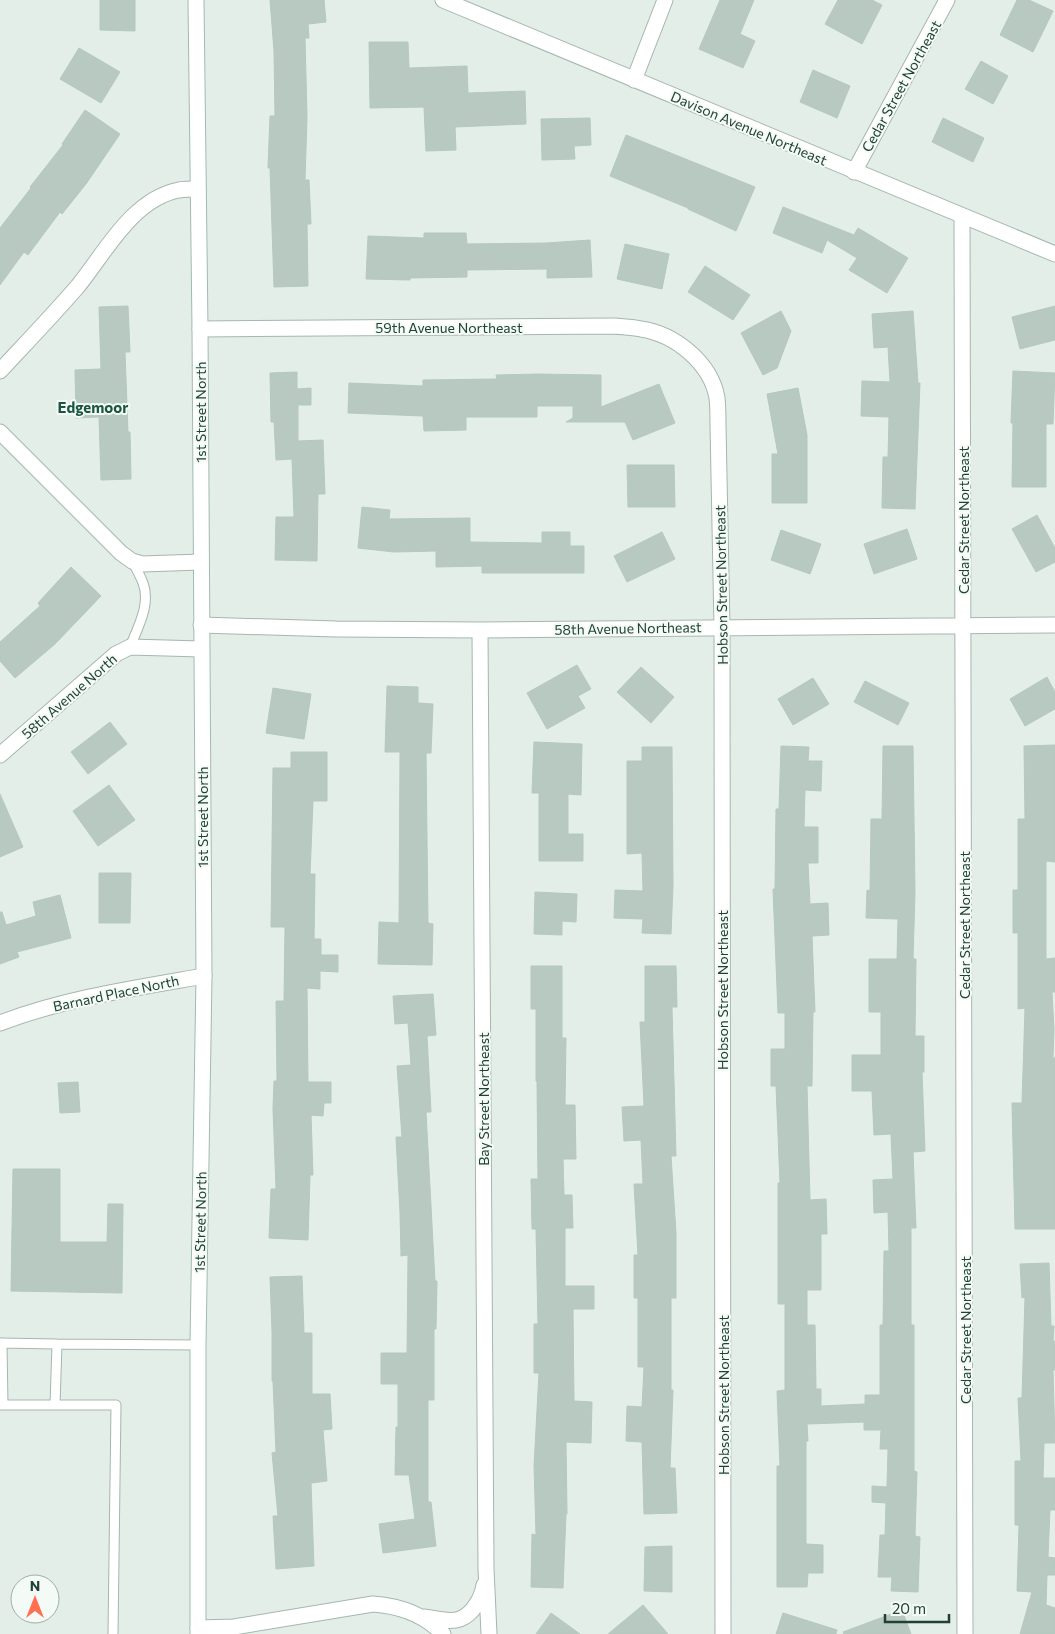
<svg xmlns="http://www.w3.org/2000/svg" width="1055" height="1634" viewBox="0 0 1055 1634" font-family="Commissioner,sans-serif">
	<style>
		.building { fill: #b8c9c1; stroke: #b4c9bf }
		.lines { fill: none; stroke-linecap: round; stroke-linejoin: round }
		.lane-casing { stroke: #a5b7af; stroke-width: 11 }
		.street-casing { stroke: #a5b7af; stroke-width: 17 }
		.secondary-casing { stroke: #a0bbb0; stroke-width: 17 }
		.lane { stroke: #fff; stroke-width: 9 }
		.street { stroke: #fff; stroke-width: 15 }
		.secondary { stroke: #fff; stroke-width: 15 }
		.labels { text-anchor: middle; dominant-baseline: central; stroke-width: 4; stroke-linejoin: round; paint-order: stroke }
		.street-label { font-size: 14px; fill: #204136; stroke: #f4faf6 }
		.neighbourhood-label { font-size: 15px; font-weight: bold; fill: #1a5643; stroke: #f4faf6 }
	</style>
	<rect width="100%" height="100%" fill="#e3eee8"/>
	<path class="building" d="M 100,0 L 135,0 L 135,31 L 100,30 Z
		M 270,0 L 324,0 L 326,22 L 308,24 L 309,38 L 305,38 L 307,117 L 305,180 L 309,180 L 311,224 L 307,224 L 308,286 L 274,287 L 270,168 L 268,168 L 270,116 L 275,116 L 274,51 Z
		M 720,0 L 754,0 L 740,34 L 755,41 L 743,68 L 699,49 Z
		M 838,0 L 872,0 L 882,5 L 862,44 L 825,24 Z
		M 1017,0 L 1029,0 L 1053,11 L 1033,52 L 1000,35 Z
		M 369,42 L 408,42 L 409,68 L 467,66 L 468,93 L 525,91 L 526,124 L 455,127 L 456,150 L 426,151 L 424,107 L 370,108 Z
		M 79,48 L 120,72 L 101,103 L 60,79 Z
		M 981,61 L 1008,76 L 993,104 L 965,89 Z
		M 813,70 L 850,86 L 837,118 L 800,102 Z
		M 85,110 L 120,134 L 86,184 L 62,214 L 60,212 L 28,255 L 24,252 L 0,285 L 0,228 L 31,188 L 30,187 L 63,145 L 62,144 Z
		M 590,118 L 591,145 L 574,146 L 575,159 L 542,160 L 541,119 Z
		M 943,118 L 984,138 L 973,162 L 932,142 Z
		M 626,135 L 755,187 L 736,231 L 688,209 L 688,208 L 610,176 Z
		M 783,207 L 854,235 L 858,228 L 908,258 L 887,293 L 849,270 L 857,258 L 827,240 L 822,253 L 773,233 Z
		M 424,233 L 466,233 L 467,244 L 546,243 L 590,240 L 592,277 L 547,278 L 547,269 L 467,270 L 467,277 L 410,278 L 410,280 L 366,279 L 368,236 L 424,238 Z
		M 625,244 L 669,254 L 662,289 L 617,279 Z
		M 705,266 L 750,295 L 733,320 L 688,292 Z
		M 128,306 L 130,352 L 125,352 L 128,432 L 130,432 L 131,479 L 101,480 L 99,417 L 76,418 L 75,370 L 101,369 L 99,307 Z
		M 1055,306 L 1055,340 L 1020,349 L 1012,317 Z
		M 781,311 L 791,331 L 777,368 L 763,375 L 741,333 Z
		M 913,311 L 918,383 L 920,383 L 915,509 L 882,508 L 883,457 L 888,457 L 889,417 L 861,416 L 862,381 L 890,382 L 888,347 L 874,348 L 872,314 Z
		M 1013,371 L 1055,373 L 1053,424 L 1046,424 L 1046,487 L 1012,487 L 1013,423 L 1011,423 Z
		M 297,372 L 297,389 L 311,388 L 311,405 L 298,405 L 298,441 L 323,440 L 325,494 L 318,494 L 317,561 L 275,560 L 276,517 L 294,517 L 292,459 L 276,460 L 274,422 L 271,422 L 270,373 Z
		M 537,374 L 601,375 L 601,407 L 659,384 L 675,423 L 633,440 L 625,422 L 566,422 L 573,418 L 573,406 L 537,406 L 537,417 L 466,417 L 466,430 L 424,431 L 423,416 L 348,413 L 349,383 L 423,386 L 423,380 L 497,379 L 496,375 Z
		M 798,388 L 807,435 L 807,503 L 772,503 L 772,454 L 778,454 L 767,394 Z
		M 627,465 L 674,465 L 675,507 L 628,507 Z
		M 362,507 L 390,510 L 389,519 L 470,518 L 470,542 L 542,543 L 542,532 L 570,532 L 570,546 L 584,546 L 584,573 L 482,573 L 482,566 L 436,567 L 436,551 L 394,552 L 358,548 Z
		M 1037,515 L 1055,548 L 1055,562 L 1036,572 L 1012,529 Z
		M 907,529 L 917,559 L 874,574 L 864,544 Z
		M 781,530 L 821,544 L 810,574 L 771,560 Z
		M 662,532 L 675,559 L 627,582 L 614,556 Z
		M 71,567 L 101,596 L 55,644 L 15,678 L 0,661 L 0,642 L 40,606 L 38,603 Z
		M 577,665 L 591,689 L 578,696 L 585,708 L 547,729 L 527,693 Z
		M 641,667 L 674,697 L 651,723 L 617,692 Z
		M 1047,677 L 1055,692 L 1055,709 L 1025,726 L 1010,699 Z
		M 813,678 L 829,704 L 793,725 L 778,699 Z
		M 865,681 L 909,703 L 898,725 L 854,702 Z
		M 387,686 L 418,687 L 418,703 L 433,704 L 431,753 L 426,753 L 428,923 L 433,924 L 432,965 L 378,964 L 379,922 L 399,923 L 400,752 L 385,752 Z
		M 273,688 L 311,694 L 304,739 L 266,733 Z
		M 110,722 L 127,744 L 88,774 L 71,752 Z
		M 534,742 L 582,744 L 581,795 L 568,794 L 568,834 L 583,834 L 583,861 L 539,861 L 539,793 L 532,793 Z
		M 1055,745 L 1055,862 L 1046,861 L 1046,959 L 1055,958 L 1055,992 L 1052,992 L 1054,1029 L 1053,1058 L 1055,1058 L 1055,1229 L 1015,1229 L 1012,1103 L 1022,1103 L 1025,1008 L 1018,1009 L 1018,933 L 1013,933 L 1013,890 L 1018,890 L 1018,819 L 1025,819 L 1024,746 Z
		M 781,746 L 809,747 L 808,761 L 822,761 L 821,791 L 805,790 L 804,827 L 818,827 L 818,863 L 808,863 L 810,904 L 828,903 L 829,935 L 812,936 L 815,1012 L 813,1012 L 812,1086 L 807,1086 L 810,1200 L 826,1199 L 827,1234 L 821,1234 L 821,1290 L 807,1290 L 807,1325 L 815,1325 L 816,1389 L 821,1389 L 821,1406 L 865,1404 L 865,1395 L 880,1395 L 880,1325 L 883,1325 L 884,1251 L 889,1251 L 888,1212 L 874,1213 L 873,1180 L 893,1179 L 891,1134 L 874,1135 L 872,1091 L 852,1091 L 852,1055 L 881,1055 L 881,1012 L 869,1012 L 869,959 L 897,959 L 898,919 L 866,918 L 867,890 L 870,891 L 871,819 L 882,819 L 883,746 L 913,746 L 915,892 L 913,959 L 916,959 L 915,1036 L 924,1036 L 924,1072 L 922,1072 L 925,1151 L 913,1152 L 916,1228 L 911,1228 L 911,1325 L 914,1325 L 914,1471 L 917,1472 L 915,1536 L 920,1537 L 918,1592 L 891,1591 L 892,1577 L 878,1577 L 880,1535 L 885,1535 L 886,1503 L 872,1502 L 872,1486 L 887,1487 L 888,1449 L 880,1449 L 881,1430 L 864,1430 L 864,1422 L 807,1424 L 808,1441 L 806,1441 L 806,1544 L 823,1545 L 823,1573 L 808,1573 L 807,1587 L 777,1587 L 777,1466 L 780,1466 L 777,1391 L 785,1390 L 785,1304 L 778,1304 L 778,1183 L 780,1183 L 776,1086 L 771,1086 L 771,1049 L 785,1049 L 785,1013 L 778,1013 L 773,889 L 775,889 L 776,809 L 779,809 Z
		M 642,747 L 672,747 L 673,886 L 671,934 L 642,933 L 643,919 L 614,918 L 615,890 L 643,891 L 642,853 L 627,854 L 627,761 L 642,761 Z
		M 291,752 L 327,752 L 327,801 L 313,801 L 310,874 L 315,874 L 314,939 L 321,939 L 321,955 L 338,955 L 338,972 L 320,971 L 320,989 L 307,988 L 308,1082 L 331,1082 L 331,1103 L 324,1103 L 323,1116 L 311,1115 L 313,1175 L 310,1175 L 308,1240 L 269,1238 L 271,1189 L 276,1189 L 273,1109 L 274,1081 L 277,1081 L 276,1001 L 284,1001 L 285,927 L 271,927 L 273,768 L 291,768 Z
		M 109,785 L 135,820 L 98,846 L 73,811 Z
		M 0,794 L 23,847 L 0,857 Z
		M 99,873 L 131,873 L 130,923 L 99,923 Z
		M 535,892 L 577,894 L 576,922 L 562,921 L 562,935 L 534,934 Z
		M 60,895 L 71,938 L 17,952 L 19,957 L 0,964 L 0,912 L 2,912 L 6,925 L 36,916 L 33,902 Z
		M 531,966 L 562,966 L 562,1038 L 566,1038 L 565,1105 L 575,1105 L 576,1159 L 563,1159 L 564,1195 L 572,1195 L 573,1228 L 565,1228 L 565,1286 L 594,1286 L 594,1309 L 573,1309 L 574,1401 L 592,1402 L 591,1443 L 566,1442 L 567,1514 L 566,1514 L 563,1588 L 531,1587 L 532,1534 L 536,1535 L 534,1466 L 539,1373 L 534,1373 L 534,1324 L 538,1324 L 536,1229 L 532,1229 L 531,1179 L 538,1179 L 537,1081 L 536,1081 L 536,1009 L 531,1009 Z
		M 645,966 L 676,966 L 677,1007 L 672,1007 L 676,1156 L 671,1156 L 676,1233 L 676,1298 L 671,1298 L 671,1390 L 673,1390 L 670,1468 L 675,1468 L 677,1513 L 644,1514 L 642,1442 L 626,1441 L 627,1406 L 642,1407 L 644,1367 L 638,1367 L 638,1298 L 634,1298 L 634,1255 L 638,1255 L 634,1184 L 643,1184 L 641,1140 L 624,1141 L 622,1107 L 644,1106 L 640,1022 L 645,1022 Z
		M 433,994 L 436,1035 L 427,1036 L 431,1112 L 426,1112 L 435,1281 L 437,1281 L 436,1329 L 434,1329 L 434,1400 L 428,1400 L 428,1502 L 431,1502 L 436,1546 L 383,1553 L 379,1524 L 415,1519 L 409,1475 L 395,1475 L 396,1427 L 398,1427 L 398,1384 L 381,1384 L 381,1353 L 407,1353 L 408,1255 L 401,1256 L 400,1213 L 396,1137 L 402,1137 L 397,1066 L 411,1065 L 408,1023 L 395,1024 L 393,996 Z
		M 78,1082 L 80,1112 L 60,1113 L 58,1083 Z
		M 13,1169 L 60,1169 L 60,1242 L 107,1242 L 108,1204 L 123,1204 L 122,1293 L 11,1291 Z
		M 1049,1263 L 1051,1326 L 1054,1326 L 1053,1341 L 1055,1341 L 1055,1370 L 1053,1370 L 1055,1443 L 1044,1443 L 1043,1478 L 1055,1478 L 1055,1510 L 1050,1510 L 1048,1557 L 1055,1558 L 1055,1575 L 1047,1575 L 1046,1605 L 1055,1608 L 1055,1634 L 1020,1634 L 1032,1592 L 1017,1591 L 1019,1525 L 1015,1525 L 1015,1461 L 1021,1461 L 1018,1398 L 1022,1398 L 1025,1297 L 1022,1298 L 1020,1264 Z
		M 302,1276 L 304,1333 L 312,1333 L 312,1394 L 330,1394 L 332,1429 L 323,1430 L 327,1481 L 311,1483 L 314,1566 L 276,1569 L 273,1516 L 278,1516 L 272,1453 L 276,1452 L 273,1381 L 272,1381 L 272,1332 L 270,1277 Z
		M 672,1546 L 672,1592 L 644,1591 L 645,1547 Z
		M 643,1605 L 668,1634 L 608,1634 Z
		M 902,1610 L 911,1634 L 844,1634 L 843,1632 Z
		M 551,1613 L 580,1634 L 536,1634 Z
		M 783,1613 L 837,1630 L 836,1634 L 776,1634 Z"/>
	<g class="lines">
		<g class="lane-casing">
			<path id="lane" d="M 130,647 C 138,627 151,604 143,583 C 140,575 136,568 132,561
				M 0,1343 L 57,1344
				M 2,1343 L 3,1405
				M 0,1405 L 55,1405
				M 113,1634 L 116,1405 L 55,1405 L 57,1344 L 198,1345"/>
		</g>
		<g class="street-casing">
			<path id="street" d="M 443,0 L 1055,254
				M 634,80 L 665,0
				M 854,172 L 947,0
				M 962,216 L 965,1634
				M 200,329 L 614,326 C 623,327 632,327 641,329 C 675,334 711,363 717,398 C 718,406 718,416 718,425 L 722,627 L 723,1634
				M 0,371 C 26,343 53,315 78,286 C 105,253 132,199 179,190 C 185,189 192,189 198,189
				M 0,432 L 121,553 L 132,561 L 142,564 L 201,562
				M 201,625 L 336,629 L 480,630 L 1055,625
				M 480,630 L 486,1569 L 489,1634
				M 0,755 L 116,654 L 130,647 L 201,649
				M 0,1023 C 66,998 135,988 204,976
				M 424,1617 C 434,1618 449,1623 460,1619 C 473,1614 482,1598 484,1585
				M 198,1628 L 234,1627 L 373,1604 C 400,1606 425,1615 443,1634"/>
		</g>
		<g class="secondary-casing">
			<path id="secondary" d="M 196,0 L 200,329 L 204,976 L 198,1345 L 198,1634"/>
		</g>
		<use href="#lane" class="lane"/>
		<use href="#street" class="street"/>
		<use href="#secondary" class="secondary"/>
	</g>
	<g class="labels">
		<g class="street-label">
			<text transform="translate(901 86) rotate(-61)">Cedar Street Northeast</text>
			<text transform="translate(749 128) rotate(23)">Davison Avenue Northeast</text>
			<text x="449" y="327">59th Avenue Northeast</text>
			<text transform="translate(200 412) rotate(-90)">1st Street North</text>
			<text transform="translate(963 520) rotate(-90)">Cedar Street Northeast</text>
			<text transform="translate(721 585) rotate(-91)">Hobson Street Northeast</text>
			<text transform="translate(628 628) rotate(-1)">58th Avenue Northeast</text>
			<text transform="translate(69 696) rotate(-41)">58th Avenue North</text>
			<text transform="translate(202 817) rotate(-90)">1st Street North</text>
			<text transform="translate(964 925) rotate(-90)">Cedar Street Northeast</text>
			<text transform="translate(722 990) rotate(-90)">Hobson Street Northeast</text>
			<text transform="translate(116 993) rotate(-12)">Barnard Place North</text>
			<text transform="translate(483 1099) rotate(-90)">Bay Street Northeast</text>
			<text transform="translate(200 1222) rotate(-89)">1st Street North</text>
			<text transform="translate(965 1330) rotate(-90)">Cedar Street Northeast</text>
			<text transform="translate(723 1395) rotate(-90)">Hobson Street Northeast</text>
		</g>
		<g class="neighbourhood-label">
			<text x="93" y="407">Edgemoor</text>
		</g>
	</g>
	<g transform="translate(35 1599)"><circle r="24" fill="#f4faf6" stroke="#9fb0a9"/>
	<path d="M0-4L9 19L0 12L-9 19Z" fill="#ff6f50"/>
	<text y="-8" font-size="14" font-weight="bold" text-anchor="middle" fill="#204136">N</text>
	</g>
	<path d="M885 1614v8h64v-8" fill="none" stroke="#204136" stroke-width="2.5"/>
	<text x="892" y="1614" font-size="15" fill="#204136" stroke="#f4faf6" stroke-width="4" paint-order="stroke">20 m</text>
</svg>
